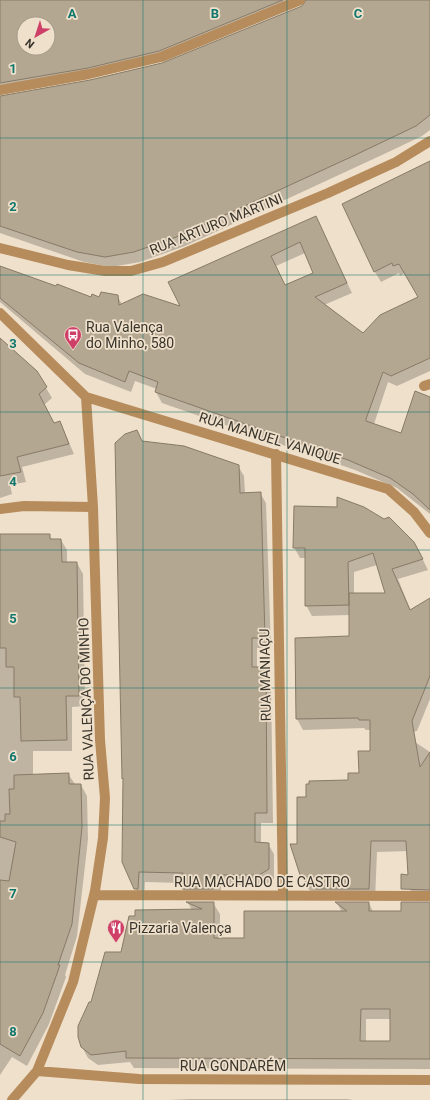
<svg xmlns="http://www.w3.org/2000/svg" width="430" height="1100" viewBox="0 0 430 1100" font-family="Roboto,sans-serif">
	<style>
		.shadow { fill: #0003; fill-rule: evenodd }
		.building { fill: #b4a792; stroke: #877a66; fill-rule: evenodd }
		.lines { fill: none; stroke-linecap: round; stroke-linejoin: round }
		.minor { stroke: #b78c5c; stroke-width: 10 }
		.grid { fill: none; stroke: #0f766e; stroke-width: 1; stroke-opacity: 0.55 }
		.labels { text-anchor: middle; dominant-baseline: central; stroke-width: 3.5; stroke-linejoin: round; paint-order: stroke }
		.street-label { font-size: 14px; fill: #3a352c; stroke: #efe0cb }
		.poi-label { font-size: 14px; fill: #3a352c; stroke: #efe0cb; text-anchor: start }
		.grid-label { font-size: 13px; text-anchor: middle; font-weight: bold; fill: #0f766e; stroke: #efe0cb; stroke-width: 3.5; stroke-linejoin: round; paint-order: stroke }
	</style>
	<rect width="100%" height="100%" fill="#efe0cb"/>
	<path class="shadow" d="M 0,0 L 430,0 L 430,130 L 422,136 L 382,155 L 185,246 L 140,262 L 111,267 L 84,262 L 0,233 L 0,104 L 164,64 L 303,7 L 306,3 L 165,61 L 0,87 ZM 24,24 L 48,24 L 48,48 L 24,48 Z
		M 430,162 L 430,371 L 397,386 L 388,382 L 374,424 L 402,435 L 430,398 L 430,514 L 397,488 L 355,470 L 162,403 L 156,392 L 157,389 L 135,381 L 131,392 L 85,374 L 0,302 L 0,267 L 92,299 L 117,296 L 122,304 L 182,308 L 316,217 L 352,293 L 324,305 L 363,334 L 419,298 L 405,273 L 400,276 L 399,273 L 381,282 L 375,272 ZM 305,253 L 314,273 L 285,286 L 276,266 Z
		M 0,339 L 36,371 L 52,398 L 44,405 L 54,424 L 60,422 L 74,454 L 22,467 L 26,482 L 10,485 L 12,494 L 0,498 Z
		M 143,443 L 238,466 L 244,476 L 245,493 L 260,493 L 266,503 L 271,648 L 257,648 L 257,668 L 265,668 L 271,679 L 273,823 L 261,823 L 261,843 L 268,844 L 274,854 L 274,879 L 265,885 L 221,885 L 221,892 L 189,899 L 183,889 L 183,883 L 145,882 L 144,899 L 141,899 L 135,888 L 123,779 L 116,444 Z
		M 295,507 L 420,554 L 428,570 L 398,579 L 411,611 L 430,607 L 430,699 L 417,731 L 403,734 L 430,752 L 430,896 L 416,898 L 409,888 L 408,851 L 377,852 L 375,900 L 323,900 L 308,889 L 300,874 L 298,845 L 307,798 L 349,781 L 360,774 L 371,752 L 371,730 L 366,730 L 364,728 L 303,730 L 297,719 L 296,639 L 350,637 L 350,615 L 312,616 L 306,605 L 306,558 L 300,558 L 294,547 ZM 377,565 L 386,594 L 354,594 L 354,572 Z
		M 0,535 L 49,535 L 52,540 L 61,540 L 67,550 L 67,563 L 77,563 L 83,574 L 85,706 L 72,707 L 72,751 L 33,751 L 33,775 L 68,774 L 75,784 L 81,785 L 87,796 L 88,839 L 77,936 L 65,975 L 66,977 L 49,1024 L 27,1066 L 12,1057 L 0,1075 Z
		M 188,903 L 213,903 L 220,914 L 220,939 L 245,939 L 342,912 L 337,903 L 369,903 L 373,912 L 430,912 L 430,1069 L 134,1068 L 130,1062 L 98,1065 L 88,1058 L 82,1047 L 92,1003 L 122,953 L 192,910 ZM 366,1019 L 391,1019 L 390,1042 L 366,1042 Z
		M 190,1099 L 347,1099 L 353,1100 L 169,1100 Z"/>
	<path class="building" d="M 0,0 L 283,0 L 159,51 L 88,68 L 0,83 ZM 24,24 L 48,24 L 48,48 L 24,48 Z
		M 306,0 L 430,0 L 430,115 L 416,126 L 351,157 L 179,236 L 134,252 L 105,257 L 77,252 L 0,226 L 0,96 L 90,80 L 162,63 L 302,6 Z
		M 430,161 L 430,358 L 391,376 L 383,372 L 366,419 L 366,421 L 401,433 L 415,391 L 430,397 L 430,510 L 413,494 L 390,478 L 348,460 L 155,392 L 158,382 L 129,371 L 125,382 L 79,363 L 0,298 L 0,266 L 56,286 L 57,284 L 91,297 L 92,294 L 99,297 L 101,292 L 118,295 L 119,305 L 143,294 L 180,306 L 168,282 L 316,216 L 347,283 L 315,297 L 363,333 L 380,315 L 418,297 L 399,264 L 393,266 L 392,263 L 374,272 L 342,204 ZM 300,242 L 313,273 L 285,285 L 271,256 Z
		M 0,338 L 37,371 L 47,387 L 39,394 L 54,423 L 60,421 L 69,444 L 17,457 L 21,472 L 0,476 Z
		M 137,430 L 142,441 L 184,446 L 239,465 L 240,493 L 261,492 L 265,638 L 252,638 L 252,667 L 266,667 L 267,813 L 255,813 L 255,842 L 269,843 L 269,869 L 259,875 L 215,875 L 214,889 L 182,889 L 183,873 L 139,872 L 138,889 L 134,889 L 122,862 L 123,778 L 122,779 L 115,443 L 125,434 Z
		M 337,497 L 364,507 L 384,519 L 389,517 L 414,542 L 423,559 L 392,569 L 410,610 L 430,598 L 430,676 L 412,721 L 420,767 L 430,752 L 430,890 L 401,889 L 401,874 L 408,875 L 406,841 L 371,841 L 369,889 L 316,889 L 301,878 L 290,844 L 297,844 L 297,797 L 306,797 L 306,784 L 309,784 L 309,781 L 348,780 L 348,773 L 359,773 L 358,751 L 370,751 L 370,720 L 359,720 L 358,718 L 296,719 L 295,638 L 349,636 L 349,593 L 385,593 L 373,553 L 348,562 L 349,605 L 305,606 L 305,548 L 293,548 L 294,506 L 337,507 Z
		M 0,534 L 50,534 L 50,539 L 61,539 L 62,562 L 77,562 L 79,696 L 66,696 L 67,740 L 21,741 L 20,697 L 14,697 L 14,667 L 6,667 L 6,648 L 0,648 Z
		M 69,773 L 69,784 L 81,784 L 82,827 L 72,924 L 58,965 L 60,965 L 43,1013 L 20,1056 L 0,1044 L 0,880 L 9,881 L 16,842 L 0,837 L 0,821 L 5,821 L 5,814 L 10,814 L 9,789 L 14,789 L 14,775 Z
		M 186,902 L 214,902 L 214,938 L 244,938 L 244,911 L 347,911 L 335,902 L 369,902 L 369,911 L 401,911 L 401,902 L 430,902 L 430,1059 L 126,1058 L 126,1051 L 91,1055 L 81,1047 L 78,1037 L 78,1026 L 89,1002 L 91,1002 L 105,952 L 121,952 L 129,916 L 135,916 L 135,910 L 202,909 ZM 361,1009 L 390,1009 L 390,1041 L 360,1041 Z"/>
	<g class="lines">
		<path class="minor" d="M 0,90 L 89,74 L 161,57 L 300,0
			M 0,248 L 68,265 L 105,271 L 131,271 L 163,262 L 328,193 L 396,162 L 430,141
			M 0,313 L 86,397 L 93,507 L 100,740 L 105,798 L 103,838 L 95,891 L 73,982 L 37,1071 L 12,1100
			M 424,386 L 430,384
			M 86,397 L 388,489 L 414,512 L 430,533
			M 276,454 L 283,896
			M 0,509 L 24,506 L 93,507
			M 94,895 L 430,896
			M 37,1071 L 139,1079 L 430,1080"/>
	</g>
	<path class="grid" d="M 143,0 L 143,1100M 287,0 L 287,1100M 0,138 L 430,138M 0,275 L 430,275M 0,412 L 430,412M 0,550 L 430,550M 0,688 L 430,688M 0,825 L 430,825M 0,962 L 430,962"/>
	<defs>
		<g id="bus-pin" transform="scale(0.9)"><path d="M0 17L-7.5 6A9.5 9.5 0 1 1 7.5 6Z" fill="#ce4068" stroke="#efe0cb"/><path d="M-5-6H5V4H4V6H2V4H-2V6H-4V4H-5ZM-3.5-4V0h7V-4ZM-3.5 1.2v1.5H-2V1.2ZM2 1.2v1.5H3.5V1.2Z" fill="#fff"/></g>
		<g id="restaurant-pin" transform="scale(0.9)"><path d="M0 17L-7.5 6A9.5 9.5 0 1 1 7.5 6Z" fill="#ce4068" stroke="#efe0cb"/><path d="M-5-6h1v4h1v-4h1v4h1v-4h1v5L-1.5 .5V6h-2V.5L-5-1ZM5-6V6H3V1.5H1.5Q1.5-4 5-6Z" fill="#fff"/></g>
	</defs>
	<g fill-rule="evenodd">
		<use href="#bus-pin" x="73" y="335"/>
		<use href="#restaurant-pin" x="116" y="928"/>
	</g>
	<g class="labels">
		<g class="street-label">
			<text transform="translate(216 224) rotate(-22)">RUA ARTURO MARTINI</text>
			<text transform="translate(270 438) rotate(17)">RUA MANUEL VANIQUE</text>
			<text transform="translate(265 675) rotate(-91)">RUA MANIAÇU</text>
			<text transform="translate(86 699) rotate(-92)">RUA VALENÇA DO MINHO</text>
			<text x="262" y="882">RUA MACHADO DE CASTRO</text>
			<text x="233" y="1066">RUA GONDARÉM</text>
		</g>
		<g class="poi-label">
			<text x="86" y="327">Rua Valença<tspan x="86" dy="16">do Minho, 580</tspan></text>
			<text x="129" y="928">Pizzaria Valença</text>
		</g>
	</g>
	<g class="grid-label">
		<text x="72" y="18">A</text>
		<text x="215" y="18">B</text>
		<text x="358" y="18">C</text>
		<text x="13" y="73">1</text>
		<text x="13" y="211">2</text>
		<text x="13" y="348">3</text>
		<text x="13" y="486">4</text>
		<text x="13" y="623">5</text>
		<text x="13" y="761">6</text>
		<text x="13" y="898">7</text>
		<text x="13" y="1036">8</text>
	</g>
	<g transform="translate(36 36) rotate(219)"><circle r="19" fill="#efe0cb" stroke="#a79c8b"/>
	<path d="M0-3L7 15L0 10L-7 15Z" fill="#ce4068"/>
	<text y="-6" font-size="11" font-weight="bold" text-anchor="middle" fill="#3a352c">N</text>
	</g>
</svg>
